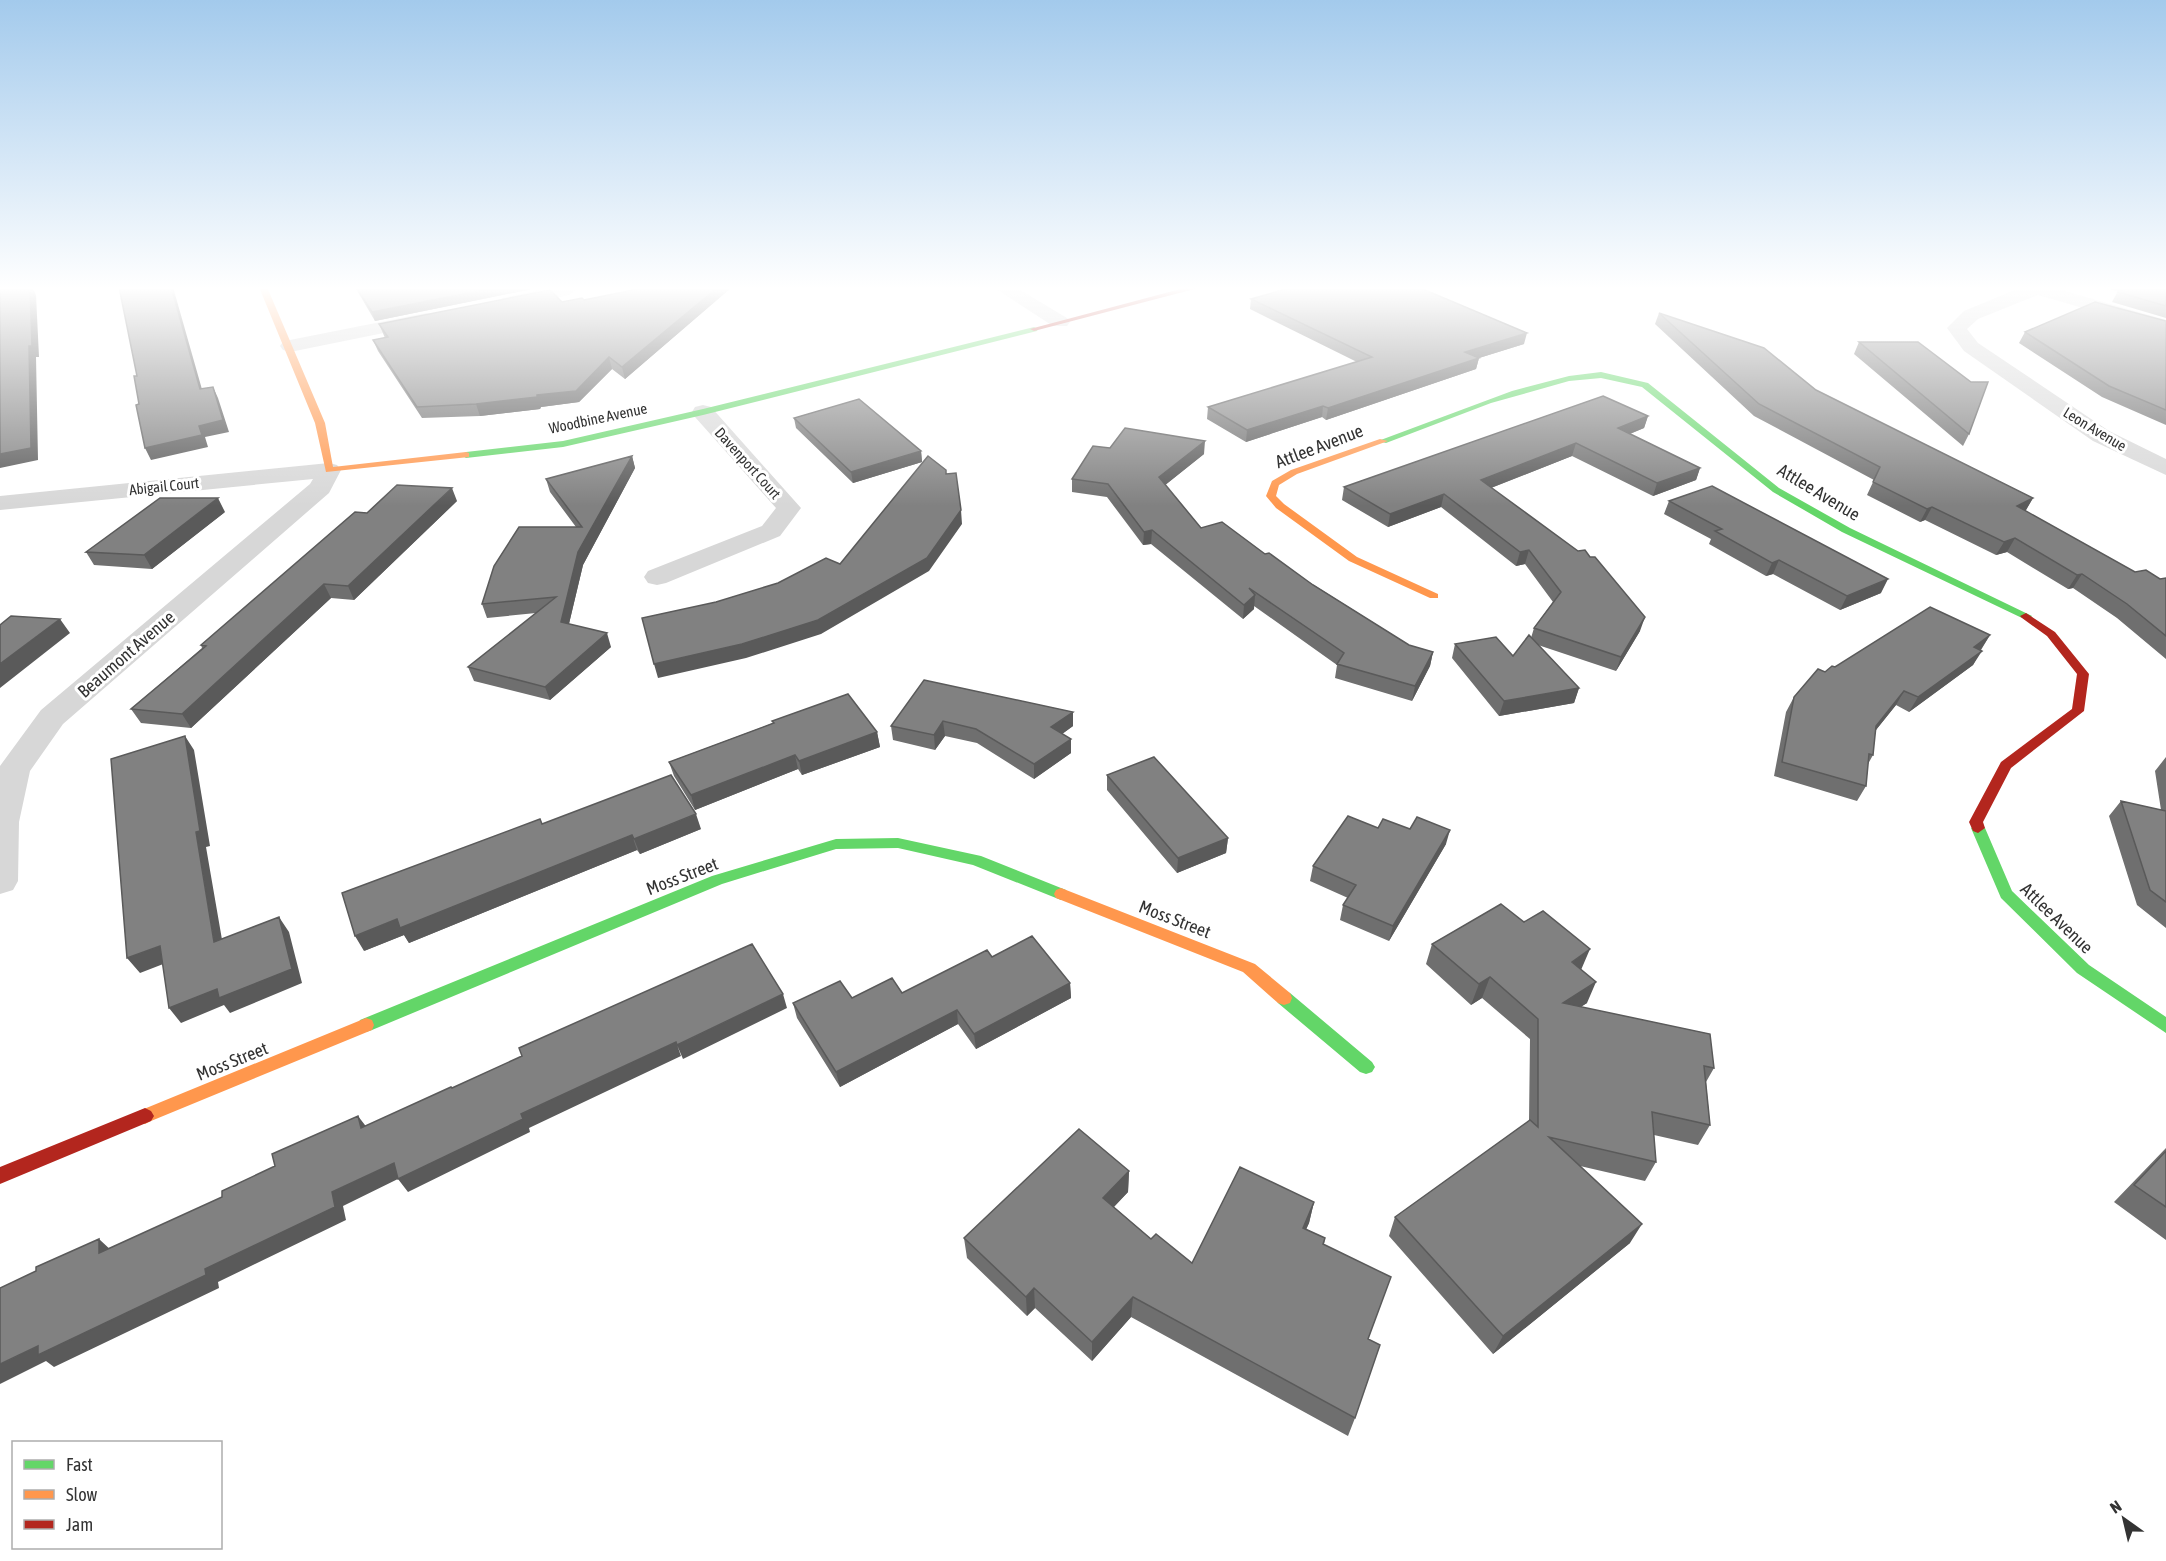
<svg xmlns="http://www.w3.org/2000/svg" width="2166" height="1561" viewBox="0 0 2166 1561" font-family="'Asap Condensed',sans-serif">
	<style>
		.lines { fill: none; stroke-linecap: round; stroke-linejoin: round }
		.street { fill: #d7d7d7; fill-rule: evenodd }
		.fast { fill: #63d668; fill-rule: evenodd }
		.slow { fill: #ff974d; fill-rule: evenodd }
		.jam { fill: #b3261e; fill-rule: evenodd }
		.wall { fill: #6f6f6f }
		.shaded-wall { fill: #5a5a5a }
		.building { fill: #818181; stroke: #5a5a5a; stroke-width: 1.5 }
		.labels { text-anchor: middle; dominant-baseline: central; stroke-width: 6; stroke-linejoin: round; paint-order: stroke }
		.far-street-label { font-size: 15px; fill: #333; stroke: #fff }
		.street-label { font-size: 18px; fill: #333; stroke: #fff }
	</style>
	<rect width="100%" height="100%" fill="#fff"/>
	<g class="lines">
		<path class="street" d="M 555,287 L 579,287 L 569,295 L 509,308 L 502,306 L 500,302 L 502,298 Z
			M 993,287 L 1015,287 L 1067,318 L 1070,322 L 1067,326 L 1053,326 Z
			M 2022,287 L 2051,287 L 2166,320 L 2166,332 L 2038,295 L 1978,319 L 1967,329 L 1978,343 L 2109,431 L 2166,459 L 2166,475 L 2093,441 L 1964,351 L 1947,328 L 1964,311 Z
			M 426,313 L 433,315 L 435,319 L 433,323 L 290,352 L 283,350 L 280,346 L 283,342 L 290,340 Z
			M 703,405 L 711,407 L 801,508 L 780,536 L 666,583 L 657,585 L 648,583 L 644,577 L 648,571 L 762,526 L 776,508 L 695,417 L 692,412 L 695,407 Z
			M 329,463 L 337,465 L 341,470 L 329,493 L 63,724 L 30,771 L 19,822 L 18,881 L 13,890 L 0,894 L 0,766 L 41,710 L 310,484 L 313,479 L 0,510 L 0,496 Z"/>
		<path class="fast" d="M 1034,327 L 1038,329 L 1037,331 L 703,415 L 563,447 L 466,458 L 461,455 L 466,452 L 563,441 L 703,409 Z
			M 1601,372 L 1648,383 L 1779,488 L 1850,528 L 2032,616 L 2030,618 L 2022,618 L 1842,532 L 1773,492 L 1642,387 L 1601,378 L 1569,381 L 1491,403 L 1386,443 L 1378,441 L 1512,391 L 1569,376 Z
			M 1978,823 L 1985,828 L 2012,891 L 2089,965 L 2166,1017 L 2166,1033 L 2077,973 L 2001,898 L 1971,828 Z
			M 898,838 L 981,856 L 1066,890 L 1068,894 L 1066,898 L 1061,900 L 973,865 L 898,848 L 836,849 L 722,884 L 372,1030 L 366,1032 L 360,1030 L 358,1025 L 360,1020 L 712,876 L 836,839 Z
			M 1284,991 L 1290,993 L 1372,1062 L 1375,1067 L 1372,1072 L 1366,1074 L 1360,1072 L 1278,1003 L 1276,998 L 1278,993 Z"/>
		<path class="slow" d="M 259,287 L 267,287 L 325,423 L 333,467 L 466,452 L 469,453 L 469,457 L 326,472 L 315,423 Z
			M 1380,439 L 1388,441 L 1297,474 L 1279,485 L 1276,496 L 1284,504 L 1357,557 L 1438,594 L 1438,598 L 1430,598 L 1349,561 L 1276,508 L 1266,496 L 1272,481 L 1291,470 Z
			M 1061,888 L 1255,964 L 1290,993 L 1292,998 L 1290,1003 L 1284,1005 L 1278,1003 L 1243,972 L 1056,898 L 1054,894 L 1056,890 Z
			M 366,1018 L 372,1020 L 374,1025 L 372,1030 L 151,1121 L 145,1124 L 139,1121 L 136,1116 L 139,1111 Z"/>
		<path class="jam" d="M 1188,287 L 1202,287 L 1034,331 L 1030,329 Z
			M 2026,613 L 2055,632 L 2089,674 L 2084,711 L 2011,768 L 1983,822 L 1985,828 L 1978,833 L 1973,831 L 1969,822 L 2001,762 L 2072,709 L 2077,674 L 2047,636 L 2022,618 L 2020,616 Z
			M 145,1108 L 151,1111 L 154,1116 L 151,1121 L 0,1184 L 0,1167 Z"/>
	</g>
	<path class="wall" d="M 355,287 L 542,287 L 375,321 Z
		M 648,287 L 732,287 L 625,379 L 612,369 L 579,402 L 541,407 L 540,409 L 480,416 L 422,418 L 378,351 L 373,340 L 385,338 L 379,324 L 562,302 L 584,300 Z
		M 2110,287 L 2166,287 L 2166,318 L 2112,302 L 2118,291 L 2109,289 Z
		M 1251,299 L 1524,344 L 1479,358 L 1476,369 L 1326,420 L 1322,417 L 1246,442 L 1207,419 L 1208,407 L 1357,362 L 1250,309 Z
		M 1659,313 L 2033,498 L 2025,511 L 2135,572 L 2160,579 L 2166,578 L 2166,659 L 2117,618 L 2073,588 L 2068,589 L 2007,552 L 1996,555 L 1925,520 L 1920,522 L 1867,495 L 1874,480 L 1754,416 L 1655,324 Z
		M 2166,321 L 2166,425 L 2102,397 L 2019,343 L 2025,332 Z
		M 1859,342 L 1969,434 L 1963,446 L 1854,354 Z
		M 1648,416 L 1644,428 L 1630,434 L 1700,468 L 1696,480 L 1653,496 L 1572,456 L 1491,488 L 1640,631 L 1616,671 L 1538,645 L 1579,688 L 1574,703 L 1499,716 L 1452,658 L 1455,644 L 1513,656 L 1531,638 L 1534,628 L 1553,602 L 1525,564 L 1516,566 L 1441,507 L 1388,527 L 1342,500 L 1344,487 Z
		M 794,418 L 921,451 L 922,462 L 853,483 L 796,428 Z
		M 1110,448 L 1204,454 L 1165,485 L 1201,528 L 1265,554 L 1409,645 L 1433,652 L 1430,666 L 1412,701 L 1335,678 L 1337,665 L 1254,606 L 1254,609 L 1243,619 L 1151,544 L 1143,545 L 1107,497 L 1072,492 L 1072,479 Z
		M 632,456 L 635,468 L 583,565 L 569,624 L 611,647 L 550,700 L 474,681 L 468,667 L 536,613 L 487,618 L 482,604 L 576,527 L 550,492 L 546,479 Z
		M 457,501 L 354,600 L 331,598 L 191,728 L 141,723 L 131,709 L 202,648 L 201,645 L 367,513 Z
		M 1669,501 L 1881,593 L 1840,610 L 1773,574 L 1766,576 L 1709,544 L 1711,539 L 1664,514 Z
		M 225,512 L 152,569 L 94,565 L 86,552 Z
		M 1990,635 L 1981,650 L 1973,665 L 1909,712 L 1896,705 L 1875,731 L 1873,755 L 1868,764 L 1866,786 L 1857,801 L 1774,776 L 1786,712 L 1794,697 L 1825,672 L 1835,667 Z
		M 1073,712 L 1073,726 L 1062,734 L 1071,753 L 1034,779 L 977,743 L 945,736 L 935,750 L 893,740 L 891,726 Z
		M 772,721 L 877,732 L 880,747 L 802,775 L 798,769 L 695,810 L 674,776 L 669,762 L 773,723 Z
		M 2166,757 L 2166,928 L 2137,905 L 2109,816 L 2121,801 L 2161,810 L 2155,771 Z
		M 1107,775 L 1228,838 L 1226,853 L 1177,873 L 1107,790 Z
		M 542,824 L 701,829 L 640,854 L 637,850 L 409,943 L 404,935 L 364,951 Z
		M 1378,828 L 1446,844 L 1389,941 L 1340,920 L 1343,905 L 1348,898 L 1310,881 L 1313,866 Z
		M 1432,944 L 1581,970 L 1587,1003 L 1580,1007 L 1714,1068 L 1706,1082 L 1710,1125 L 1698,1145 L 1654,1135 L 1656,1162 L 1645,1181 L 1580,1166 L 1630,1243 L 1493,1354 L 1389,1236 L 1395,1217 L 1529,1121 L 1530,1039 L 1482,998 L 1471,1005 L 1426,964 Z
		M 992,957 L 1070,983 L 1071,998 L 976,1049 L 958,1024 L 840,1087 L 797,1018 L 793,1003 L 902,993 Z
		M 2166,1148 L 2166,1240 L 2114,1202 Z
		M 1129,1171 L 1128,1192 L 1114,1207 L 1151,1239 L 1192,1263 L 1314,1202 L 1309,1223 L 1306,1229 L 1325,1238 L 1324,1245 L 1368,1339 L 1355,1418 L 1348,1436 L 1131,1317 L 1092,1361 L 1035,1308 L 1027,1316 L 967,1258 L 964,1238 Z"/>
	<path class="shaded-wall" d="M 30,287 L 32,287 L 36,295 L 39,357 L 36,357 L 38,460 L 0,468 L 0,454 Z
		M 171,287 L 173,287 L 205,400 L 200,389 Z
		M 499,287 L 541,287 L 375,321 L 372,312 Z
		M 718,287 L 732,287 L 625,379 L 622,367 Z
		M 1527,333 L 1524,344 L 1479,358 L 1476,369 L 1326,420 L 1328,408 L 1465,352 Z
		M 609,357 L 612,369 L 579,402 L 541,407 L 540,409 L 480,416 L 476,404 L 537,395 Z
		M 213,387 L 218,398 L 229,432 L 205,437 L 208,447 L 151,460 L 145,448 L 199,426 Z
		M 1323,406 L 1322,417 L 1246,442 L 1247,430 Z
		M 1648,416 L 1644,428 L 1614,440 L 1618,428 Z
		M 1205,441 L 1204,454 L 1159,490 L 1159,477 Z
		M 1576,443 L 1572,456 L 1478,493 L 1481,480 Z
		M 921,451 L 922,462 L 853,483 L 851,472 Z
		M 632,456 L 635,468 L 583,565 L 566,636 L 561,622 L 578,552 Z
		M 1700,468 L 1696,480 L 1653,496 L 1657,483 Z
		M 452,488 L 457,501 L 354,600 L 348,586 Z
		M 1444,494 L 1441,507 L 1388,527 L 1390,514 Z
		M 218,498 L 225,512 L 152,569 L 144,555 Z
		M 2033,498 L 2025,512 L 2017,506 Z
		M 1932,507 L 1925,520 L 1920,522 L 1927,509 Z
		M 961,510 L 962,524 L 929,571 L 821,634 L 746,658 L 658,678 L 654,664 Z
		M 1152,530 L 1151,544 L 1143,545 L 1144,532 Z
		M 2015,538 L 2007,552 L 1996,555 L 2004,542 Z
		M 1529,550 L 1525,564 L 1516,566 L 1520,552 Z
		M 1779,560 L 1773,574 L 1766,576 L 1772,563 Z
		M 2082,574 L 2073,588 L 2068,589 L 2077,575 Z
		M 1888,579 L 1881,593 L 1840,610 L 1847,596 Z
		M 324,584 L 331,598 L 191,728 L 182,714 Z
		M 1255,595 L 1254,609 L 1243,619 L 1244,605 Z
		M 1645,617 L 1640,631 L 1616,671 L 1621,657 Z
		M 60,619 L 70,633 L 0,688 L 0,664 Z
		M 607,633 L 611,647 L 550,700 L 545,687 Z
		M 1990,635 L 1981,649 L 1965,661 L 1974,647 Z
		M 1982,651 L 1973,665 L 1909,712 L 1918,697 Z
		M 1433,652 L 1430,666 L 1412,701 L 1415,686 Z
		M 1579,688 L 1574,703 L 1499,716 L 1504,701 Z
		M 1904,691 L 1896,705 L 1868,740 L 1876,726 Z
		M 1073,712 L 1073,726 L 1051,742 L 1051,727 Z
		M 943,721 L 945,736 L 935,750 L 934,735 Z
		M 877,732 L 880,747 L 802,775 L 799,761 Z
		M 185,736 L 194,750 L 210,846 L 206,847 L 225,957 L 214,942 L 196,832 Z
		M 1071,739 L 1071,753 L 1034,779 L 1034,764 Z
		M 795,755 L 798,769 L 695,810 L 691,795 Z
		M 696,814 L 701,829 L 640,854 L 634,839 Z
		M 1450,830 L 1446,844 L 1389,941 L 1393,926 Z
		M 632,835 L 637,850 L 409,943 L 404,935 L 364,951 L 355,936 L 397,919 Z
		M 1228,838 L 1226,853 L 1177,873 L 1178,858 Z
		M 279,917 L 289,932 L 302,983 L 230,1013 L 224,1005 L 181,1023 L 169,1008 Z
		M 160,946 L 171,961 L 140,973 L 127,958 Z
		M 1590,949 L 1581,970 L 1572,962 Z
		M 1490,977 L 1482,998 L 1471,1005 L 1479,984 Z
		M 1596,982 L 1587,1003 L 1555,1024 L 1563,1003 Z
		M 1070,983 L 1071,998 L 976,1049 L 974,1034 Z
		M 783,994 L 787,1008 L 683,1059 L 677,1045 Z
		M 957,1010 L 958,1024 L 840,1087 L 836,1072 Z
		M 676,1042 L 681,1056 L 529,1128 L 530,1132 L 408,1192 L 398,1179 L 521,1114 Z
		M 358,1116 L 368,1129 L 361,1128 Z
		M 394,1163 L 404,1176 L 343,1206 L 346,1220 L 218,1282 L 219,1288 L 54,1367 L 46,1361 L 0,1384 L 0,1364 L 38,1346 L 205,1269 L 332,1192 Z
		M 1129,1171 L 1128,1192 L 1103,1218 L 1103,1198 Z
		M 1314,1202 L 1309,1223 L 1298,1248 L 1303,1228 Z
		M 1642,1224 L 1630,1243 L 1493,1354 L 1503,1336 Z
		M 99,1239 L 113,1252 L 99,1253 Z
		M 1034,1288 L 1035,1308 L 1027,1316 L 1026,1297 Z
		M 1133,1297 L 1131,1317 L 1092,1361 L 1092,1342 Z"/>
	<path class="building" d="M 0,287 L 30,287 L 32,346 L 29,346 L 31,448 L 0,454 Z
		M 119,287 L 171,287 L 200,389 L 213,387 L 223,420 L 199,426 L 202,435 L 145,448 L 136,405 L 139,404 L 134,376 L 137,376 Z
		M 356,287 L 499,287 L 372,312 Z
		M 648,287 L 718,287 L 622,367 L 609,357 L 576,391 L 537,395 L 537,397 L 476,404 L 417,407 L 373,340 L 388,337 L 379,324 L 550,290 L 562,302 L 582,298 L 584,300 Z
		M 1293,287 L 1418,287 L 1527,333 L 1465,352 L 1479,358 L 1328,408 L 1323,406 L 1247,430 L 1208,407 L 1372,357 L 1251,299 Z
		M 2128,287 L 2166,287 L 2166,306 L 2118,292 Z
		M 2095,302 L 2166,321 L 2166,410 L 2109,386 L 2025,332 Z
		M 1659,313 L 1764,348 L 1816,390 L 2033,498 L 2017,506 L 2135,572 L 2146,570 L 2160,579 L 2166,578 L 2166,636 L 2127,604 L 2082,574 L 2077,575 L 2015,538 L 2004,542 L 1932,507 L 1927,509 L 1873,482 L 1880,467 L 1759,404 Z
		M 1859,342 L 1918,342 L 1971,382 L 1988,382 L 1969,434 Z
		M 1603,396 L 1648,416 L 1618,428 L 1700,468 L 1657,483 L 1576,443 L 1481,480 L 1578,551 L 1585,550 L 1590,557 L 1595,557 L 1645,617 L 1621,657 L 1534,628 L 1561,592 L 1529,550 L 1520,552 L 1444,494 L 1390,514 L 1344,487 Z
		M 859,399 L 921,451 L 851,472 L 794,418 Z
		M 1125,428 L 1205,441 L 1159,477 L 1201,528 L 1222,522 L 1265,554 L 1269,553 L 1313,585 L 1409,645 L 1433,652 L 1415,686 L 1337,664 L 1344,653 L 1249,588 L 1255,595 L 1244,605 L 1152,530 L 1144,532 L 1108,484 L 1072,479 L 1093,446 L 1110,448 Z
		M 632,456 L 578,552 L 561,622 L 607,633 L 545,687 L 468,667 L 556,597 L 482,604 L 494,566 L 519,527 L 582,527 L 546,479 Z
		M 928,456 L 946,470 L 946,474 L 956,473 L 961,510 L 927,558 L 818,620 L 742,644 L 654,664 L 642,618 L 716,602 L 778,583 L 826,558 L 840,564 Z
		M 397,485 L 452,488 L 348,586 L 324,584 L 182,714 L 131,709 L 206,646 L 201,645 L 355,512 L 367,513 Z
		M 1712,486 L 1888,579 L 1847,596 L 1779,560 L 1772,563 L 1715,531 L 1722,529 L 1669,501 Z
		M 160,498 L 218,498 L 144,555 L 86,552 Z
		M 1930,607 L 1990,635 L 1974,647 L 1982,651 L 1918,697 L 1904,691 L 1876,726 L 1873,755 L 1869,754 L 1866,786 L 1782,762 L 1794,697 L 1818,669 L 1825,672 L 1832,666 L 1835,667 Z
		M 11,616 L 60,619 L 0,664 L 0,625 Z
		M 1529,635 L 1579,688 L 1504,701 L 1455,644 L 1496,637 L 1513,656 Z
		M 924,680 L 1073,712 L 1051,727 L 1071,739 L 1034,764 L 976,729 L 943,721 L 934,735 L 891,726 Z
		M 848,694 L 877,732 L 799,761 L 795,755 L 691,795 L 669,762 L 774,723 L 772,721 Z
		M 185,736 L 200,831 L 196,832 L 214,942 L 279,917 L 292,969 L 219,998 L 217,989 L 169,1008 L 160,946 L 127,958 L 111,759 Z
		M 1154,757 L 1228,838 L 1178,858 L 1107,775 Z
		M 671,775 L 696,814 L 634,839 L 632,835 L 400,928 L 397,919 L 355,936 L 342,893 L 540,819 L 542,824 Z
		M 2121,801 L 2166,811 L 2166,902 L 2150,890 Z
		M 1348,816 L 1378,828 L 1383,819 L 1410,829 L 1417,817 L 1450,830 L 1393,926 L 1343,905 L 1356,885 L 1313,866 Z
		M 1501,904 L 1524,922 L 1543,911 L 1590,949 L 1572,962 L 1596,982 L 1563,1003 L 1710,1034 L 1714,1068 L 1704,1066 L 1710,1125 L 1652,1112 L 1656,1162 L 1549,1137 L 1642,1224 L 1503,1336 L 1395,1217 L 1530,1120 L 1538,1127 L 1538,1019 L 1490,977 L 1479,984 L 1432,944 Z
		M 1032,936 L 1070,983 L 974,1034 L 957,1010 L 836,1072 L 793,1003 L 840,981 L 852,998 L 892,978 L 902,993 L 987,950 L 992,957 Z
		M 752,944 L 783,994 L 677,1045 L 676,1042 L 521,1114 L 523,1119 L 398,1179 L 394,1163 L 332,1192 L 335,1207 L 205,1269 L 206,1275 L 38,1355 L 38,1346 L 0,1364 L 0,1288 L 36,1271 L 36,1267 L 99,1239 L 99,1253 L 222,1197 L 222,1191 L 275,1166 L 272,1154 L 358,1116 L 361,1128 L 451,1087 L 452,1088 L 522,1056 L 519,1048 Z
		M 1079,1129 L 1129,1171 L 1103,1198 L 1151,1239 L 1156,1234 L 1192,1263 L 1240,1167 L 1314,1202 L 1303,1228 L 1325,1238 L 1323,1244 L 1391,1277 L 1368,1339 L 1380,1345 L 1355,1418 L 1133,1297 L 1092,1342 L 1034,1288 L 1026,1297 L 964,1238 Z
		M 2166,1151 L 2166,1207 L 2134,1185 Z"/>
	<linearGradient id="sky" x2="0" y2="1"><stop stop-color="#a3caec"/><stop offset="0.57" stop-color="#fff"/><stop offset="1" stop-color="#fff" stop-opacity="0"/></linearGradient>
	<rect width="2166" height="506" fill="url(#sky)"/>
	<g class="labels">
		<g class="far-street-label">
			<text transform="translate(598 418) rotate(-12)">Woodbine Avenue</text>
			<text transform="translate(2095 429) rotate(31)">Leon Avenue</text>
			<text transform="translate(748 463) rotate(48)">Davenport Court</text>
			<text transform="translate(164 486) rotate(-6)">Abigail Court</text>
		</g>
		<g class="street-label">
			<text transform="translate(1319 446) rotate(-21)">Attlee Avenue</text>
			<text transform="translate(1819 492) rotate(31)">Attlee Avenue</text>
			<text transform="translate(126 654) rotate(-41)">Beaumont Avenue</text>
			<text transform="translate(682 876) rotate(-21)">Moss Street</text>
			<text transform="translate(2057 918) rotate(44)">Attlee Avenue</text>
			<text transform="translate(1175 919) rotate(21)">Moss Street</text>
			<text transform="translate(232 1061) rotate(-22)">Moss Street</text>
		</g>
	</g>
	<rect x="12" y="1441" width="210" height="108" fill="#ffffff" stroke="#adadad" stroke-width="1.5"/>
	<rect x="24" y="1460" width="30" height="9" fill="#63d668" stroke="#adadad" stroke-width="1.5"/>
	<text x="66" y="1471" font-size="18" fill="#333333">Fast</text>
	<rect x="24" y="1490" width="30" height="9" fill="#ff974d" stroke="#adadad" stroke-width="1.5"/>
	<text x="66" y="1501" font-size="18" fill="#333333">Slow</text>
	<rect x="24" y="1520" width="30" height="9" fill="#b3261e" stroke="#adadad" stroke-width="1.5"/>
	<text x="66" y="1531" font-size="18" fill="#333333">Jam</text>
	<g transform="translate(2124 1519) rotate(326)" stroke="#ffffff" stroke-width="4.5" paint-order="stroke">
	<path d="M0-4.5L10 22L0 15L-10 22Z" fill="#333333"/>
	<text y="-9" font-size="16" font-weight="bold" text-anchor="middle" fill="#333333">N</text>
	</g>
</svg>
